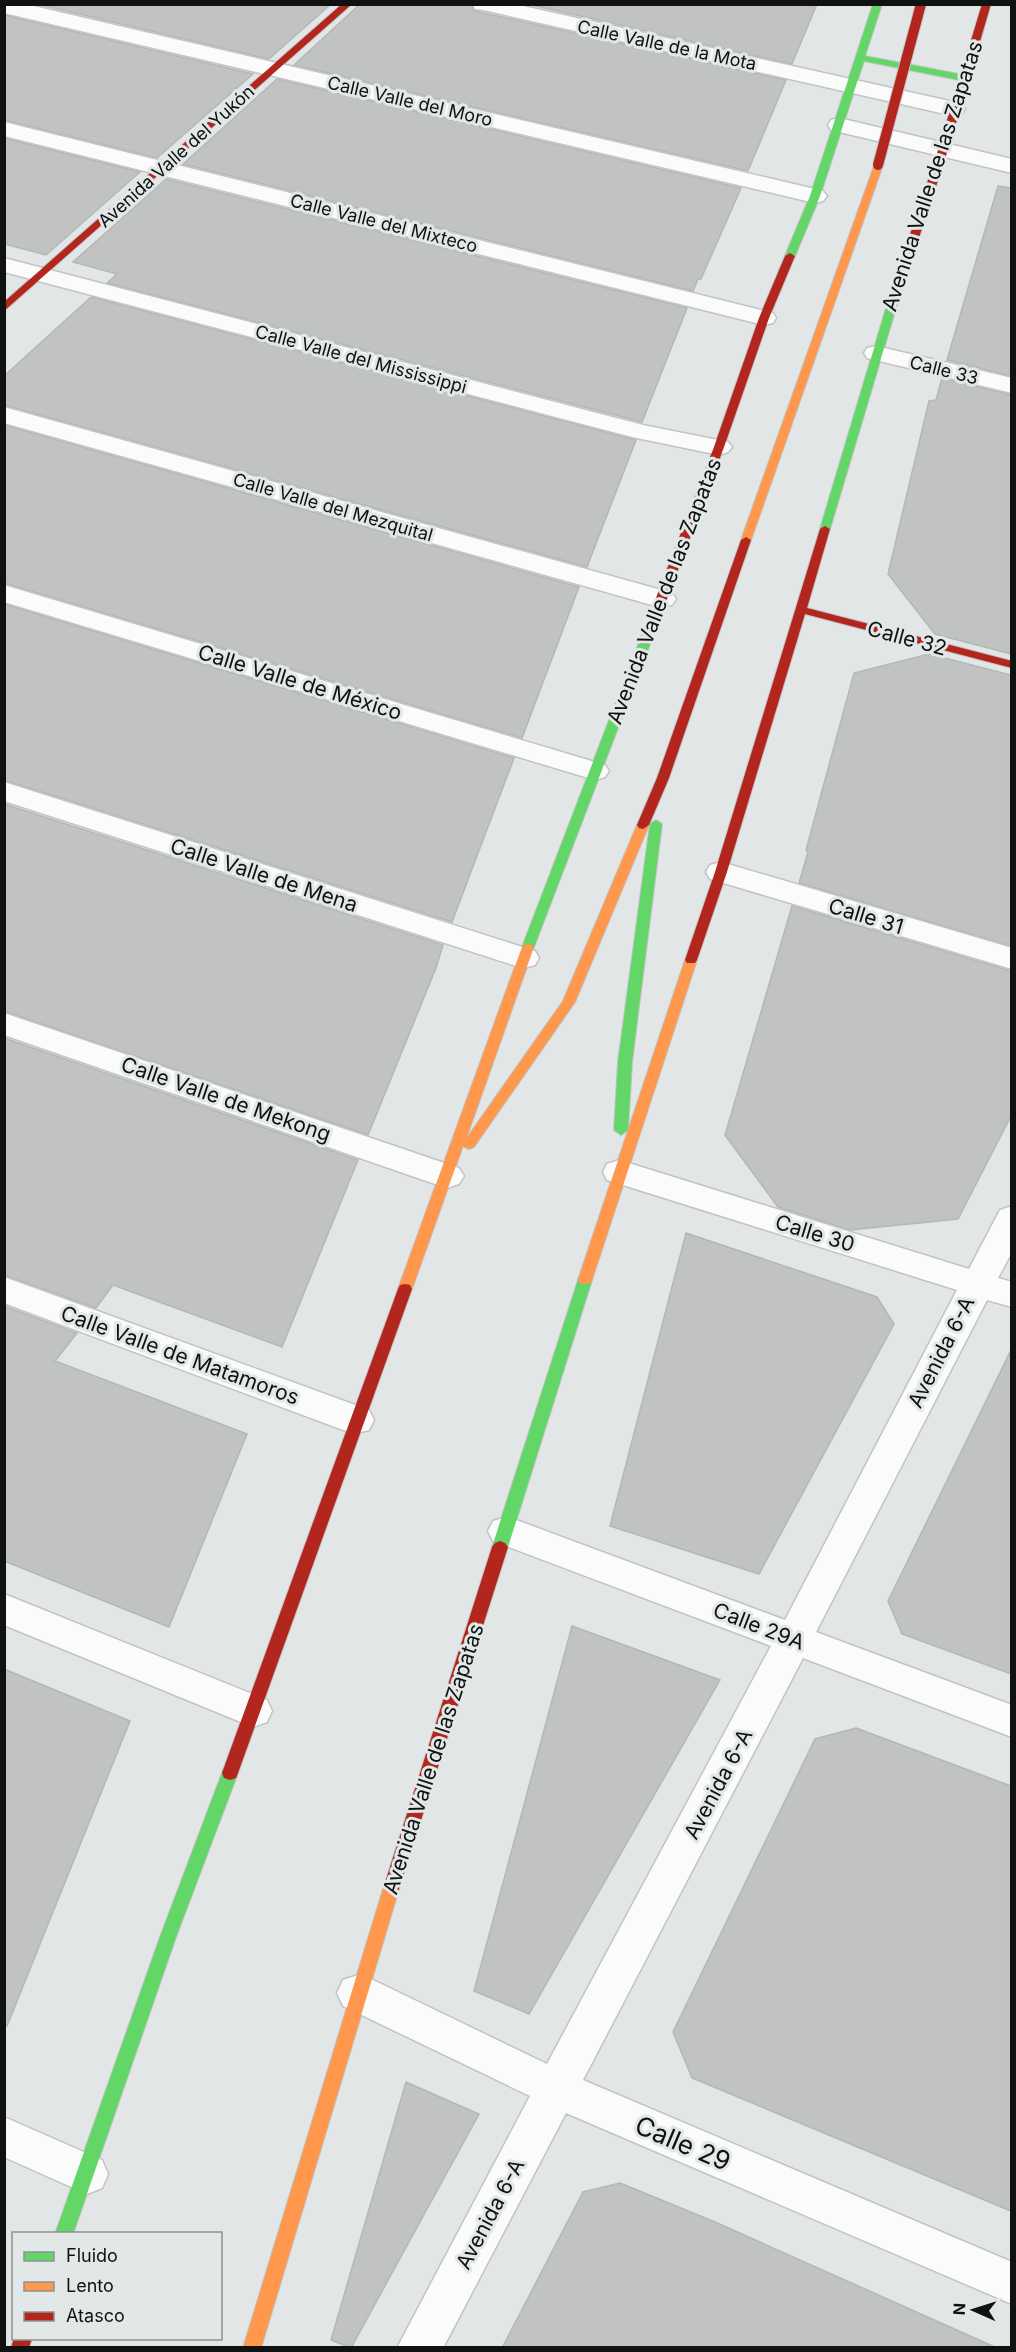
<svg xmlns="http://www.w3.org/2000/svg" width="1016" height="2352" viewBox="0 0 1016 2352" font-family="Inter,sans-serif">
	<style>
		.building { fill: #c1c3c3; stroke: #b5b7b7; stroke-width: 1.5 }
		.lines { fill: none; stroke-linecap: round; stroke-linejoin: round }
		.street-casing { stroke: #c2c4c4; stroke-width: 3 }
		.fast-casing { stroke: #c2c4c4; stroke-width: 2 }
		.slow-casing { stroke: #c2c4c4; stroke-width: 2 }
		.jam-casing { stroke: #c2c4c4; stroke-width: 2 }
		.street { fill: #fbfbfb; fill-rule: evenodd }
		.fast { fill: #63d668; fill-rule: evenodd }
		.slow { fill: #ff974d; fill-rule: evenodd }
		.jam { fill: #b3261e; fill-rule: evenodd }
		.jam-bridge-casing { stroke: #c2c4c4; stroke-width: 12; stroke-linecap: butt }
		.jam-bridge { stroke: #b3261e; stroke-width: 10 }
		.labels { text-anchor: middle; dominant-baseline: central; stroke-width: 6; stroke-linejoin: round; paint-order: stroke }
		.far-street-label { font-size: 18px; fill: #101212; stroke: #e2e7e7 }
		.street-label { font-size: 21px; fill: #101212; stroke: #e2e7e7 }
		.near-street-label { font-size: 26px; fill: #101212; stroke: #e2e7e7 }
	</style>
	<rect width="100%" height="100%" fill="#e3e6e6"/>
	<path class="building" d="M 37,4 L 331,4 L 269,59 Z
		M 360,4 L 471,4 L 475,11 L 786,80 L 748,171 L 294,65 Z
		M 527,4 L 817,4 L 792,64 Z
		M 4,15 L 253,74 L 157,158 L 4,120 Z
		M 277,79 L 741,188 L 701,279 L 698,279 L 693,291 L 183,164 Z
		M 4,138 L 140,172 L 46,255 L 4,244 Z
		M 166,179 L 687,308 L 642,422 L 107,283 L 117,274 L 73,262 Z
		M 998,186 L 1011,188 L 1011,376 L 947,360 Z
		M 91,297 L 636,440 L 587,567 L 4,405 L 4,376 Z
		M 942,378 L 1011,395 L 1011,654 L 935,634 L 888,574 L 929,401 L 936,400 Z
		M 4,425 L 579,587 L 522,738 L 4,583 Z
		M 4,604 L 514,758 L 452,922 L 4,780 Z
		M 929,654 L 1011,675 L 1011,946 L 799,883 L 808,852 L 806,850 L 854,673 Z
		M 4,804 L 443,945 L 436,968 L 368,1135 L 4,1011 Z
		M 792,906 L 1011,971 L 1011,1116 L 958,1219 L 850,1230 L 778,1207 L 725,1135 Z
		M 4,1038 L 358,1160 L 282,1347 L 113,1285 L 96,1308 L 4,1275 Z
		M 686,1233 L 877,1297 L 894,1324 L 759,1574 L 610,1526 Z
		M 4,1306 L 77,1333 L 55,1361 L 247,1434 L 169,1627 L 4,1561 Z
		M 1011,1350 L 1011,1674 L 902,1634 L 888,1601 Z
		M 572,1626 L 720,1680 L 529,2014 L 474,1991 Z
		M 4,1669 L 130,1721 L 7,2026 L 4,2026 Z
		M 856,1728 L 1011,1786 L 1011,2211 L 692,2078 L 673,2032 L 815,1739 Z
		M 406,2082 L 479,2114 L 351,2348 L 331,2340 Z
		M 620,2183 L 715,2222 L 997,2348 L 502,2348 L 583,2192 Z"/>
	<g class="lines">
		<g class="street-casing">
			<path id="street" d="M 4,4 L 25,4 L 815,189 L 823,191 L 827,196 L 823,201 L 815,203 L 4,13 Z
				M 473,4 L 514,4 L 954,102 L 962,104 L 965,109 L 962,114 L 954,116 L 483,10 L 475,9 Z
				M 839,118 L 1012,159 L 1012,173 L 831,130 L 828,125 L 831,120 Z
				M 4,122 L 773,313 L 776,318 L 773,323 L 764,325 L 4,136 Z
				M 4,258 L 643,425 L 728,442 L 732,447 L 728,452 L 719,455 L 632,437 L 4,272 Z
				M 876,346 L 1012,378 L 1012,393 L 867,358 L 864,353 L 867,348 Z
				M 4,407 L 672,593 L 676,599 L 672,605 L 662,607 L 652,605 L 4,423 Z
				M 4,585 L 605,765 L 609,771 L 605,777 L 595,780 L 585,777 L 4,602 Z
				M 4,782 L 535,951 L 539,958 L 535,965 L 524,968 L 513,965 L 4,801 Z
				M 721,862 L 1012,948 L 1012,969 L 710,879 L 706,872 L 710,865 Z
				M 4,1013 L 459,1168 L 464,1176 L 459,1184 L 447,1188 L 435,1184 L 4,1035 Z
				M 619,1160 L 969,1269 L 1000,1210 L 1012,1206 L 1012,1252 L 998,1278 L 1012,1282 L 1012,1307 L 987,1300 L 816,1632 L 1012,1705 L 1012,1737 L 803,1658 L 583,2080 L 1012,2262 L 1012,2304 L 566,2113 L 443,2348 L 397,2348 L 530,2096 L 343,2006 L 337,1993 L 343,1980 L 358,1975 L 373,1980 L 547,2064 L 771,1646 L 493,1541 L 488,1531 L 493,1521 L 506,1517 L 519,1521 L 785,1620 L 957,1290 L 607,1180 L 603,1172 L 607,1164 Z
				M 4,1277 L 369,1410 L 374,1420 L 369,1430 L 356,1433 L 343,1430 L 4,1303 Z
				M 4,1594 L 267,1700 L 272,1711 L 267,1722 L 253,1727 L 4,1625 Z
				M 4,2117 L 102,2160 L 108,2174 L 102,2188 L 87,2194 L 4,2157 Z"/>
		</g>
		<g class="fast-casing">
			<path id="fast" d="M 873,4 L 882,4 L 865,56 L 964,75 L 969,78 L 964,81 L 864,61 L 820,196 L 795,256 L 787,258 L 785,256 L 810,196 Z
				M 894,295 L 899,298 L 830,529 L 825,532 L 821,531 L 820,529 L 889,298 Z
				M 645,639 L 651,642 L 534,947 L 528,951 L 524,950 L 522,947 L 639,642 Z
				M 656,820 L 662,824 L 632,1062 L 628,1130 L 621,1135 L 614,1130 L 618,1062 L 650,824 Z
				M 585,1275 L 590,1276 L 592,1280 L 508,1547 L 505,1551 L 500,1553 L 495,1551 L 492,1547 L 578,1280 L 580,1276 Z
				M 230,1766 L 236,1768 L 238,1773 L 176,1937 L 73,2234 L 55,2234 L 160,1937 L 222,1773 L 224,1768 Z"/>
		</g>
		<g class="slow-casing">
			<path id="slow" d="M 875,163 L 883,165 L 751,540 L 750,542 L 742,542 L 741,540 Z
				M 643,821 L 649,825 L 575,1002 L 474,1147 L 469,1149 L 463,1146 L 412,1289 L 410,1293 L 400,1293 L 398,1289 L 522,947 L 528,943 L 534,947 L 466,1139 L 563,1001 L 637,825 Z
				M 691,956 L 697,960 L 592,1280 L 590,1284 L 580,1284 L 578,1280 L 685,960 Z
				M 392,1879 L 398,1881 L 400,1886 L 261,2348 L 243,2348 L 384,1886 L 386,1881 Z"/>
		</g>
		<g class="jam-casing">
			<path id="jam" d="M 342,4 L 352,4 L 4,311 L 4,302 Z
				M 982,4 L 991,4 L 948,150 L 899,298 L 894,301 L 890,300 L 889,298 L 938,150 Z
				M 790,253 L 795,256 L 769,318 L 724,447 L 651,642 L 649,644 L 641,644 L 639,642 L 714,447 L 759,318 L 785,256 Z
				M 825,526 L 830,529 L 807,608 L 1012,661 L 1012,668 L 805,614 L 727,872 L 697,960 L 695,963 L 687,963 L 685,960 L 715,872 L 820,529 Z
				M 746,537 L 751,540 L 669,778 L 649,825 L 643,829 L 639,828 L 637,825 L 657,778 L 741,540 Z
				M 405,1284 L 410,1285 L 412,1289 L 238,1773 L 236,1778 L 230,1780 L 224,1778 L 222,1773 L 398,1289 L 400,1285 Z
				M 500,1541 L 505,1543 L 508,1547 L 400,1886 L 398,1891 L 392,1893 L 386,1891 L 384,1886 L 492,1547 L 495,1543 Z
				M 14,2338 L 32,2338 L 29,2348 L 11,2348 Z"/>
		</g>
		<use href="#street" class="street"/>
		<use href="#fast" class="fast"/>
		<use href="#slow" class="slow"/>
		<use href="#jam" class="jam"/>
		<g class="jam-bridge-casing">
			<path id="jam-bridge" d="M 878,165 L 921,4"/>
		</g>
		<use href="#jam-bridge" class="jam-bridge"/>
	</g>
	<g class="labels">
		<g class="far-street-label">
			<text transform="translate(667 45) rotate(12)">Calle Valle de la Mota</text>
			<text transform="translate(410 101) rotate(13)">Calle Valle del Moro</text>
			<text transform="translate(176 156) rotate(-42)">Avenida Valle del Yukón</text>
			<text transform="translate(384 223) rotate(14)">Calle Valle del Mixteco</text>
			<text transform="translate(361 359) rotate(15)">Calle Valle del Mississippi</text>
			<text transform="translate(944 370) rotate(14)">Calle 33</text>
			<text transform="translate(333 507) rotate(16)">Calle Valle del Mezquital</text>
		</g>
		<g class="street-label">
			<text transform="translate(932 176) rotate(-72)">Avenida Valle de las Zapatas</text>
			<text transform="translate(664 591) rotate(-69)">Avenida Valle de las Zapatas</text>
			<text transform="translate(907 638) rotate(15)">Calle 32</text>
			<text transform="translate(300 682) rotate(17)">Calle Valle de México</text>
			<text transform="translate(264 875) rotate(18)">Calle Valle de Mena</text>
			<text transform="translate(866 916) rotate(17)">Calle 31</text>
			<text transform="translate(226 1099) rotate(19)">Calle Valle de Mekong</text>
			<text transform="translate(815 1233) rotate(17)">Calle 30</text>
			<text transform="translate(941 1352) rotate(-63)">Avenida 6-A</text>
			<text transform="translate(180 1355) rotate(20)">Calle Valle de Matamoros</text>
			<text transform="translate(759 1626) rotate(21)">Calle 29A</text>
			<text transform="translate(433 1759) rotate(-72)">Avenida Valle de las Zapatas</text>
			<text transform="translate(718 1784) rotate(-62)">Avenida 6-A</text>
			<text transform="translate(490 2214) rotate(-62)">Avenida 6-A</text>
		</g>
		<g class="near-street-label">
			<text transform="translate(683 2143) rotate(23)">Calle 29</text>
		</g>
	</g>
	<rect width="1016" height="2352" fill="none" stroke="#101212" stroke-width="12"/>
	<rect x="12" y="2232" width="210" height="108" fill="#e2e7e7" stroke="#8e9292" stroke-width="1.5"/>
	<rect x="24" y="2252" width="30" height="9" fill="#63d668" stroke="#8e9292" stroke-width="1.5"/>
	<text x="66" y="2262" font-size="18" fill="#101212">Fluido</text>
	<rect x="24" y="2282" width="30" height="9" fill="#ff974d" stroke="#8e9292" stroke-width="1.5"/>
	<text x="66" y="2292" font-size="18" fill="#101212">Lento</text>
	<rect x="24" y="2312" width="30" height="9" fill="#b3261e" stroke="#8e9292" stroke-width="1.5"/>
	<text x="66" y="2322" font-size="18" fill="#101212">Atasco</text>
	<g transform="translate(974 2310) rotate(273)" stroke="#e2e7e7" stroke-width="4.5" paint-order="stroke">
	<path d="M0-4.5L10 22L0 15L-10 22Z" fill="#101212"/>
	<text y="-9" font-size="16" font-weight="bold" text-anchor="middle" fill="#101212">N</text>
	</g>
</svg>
